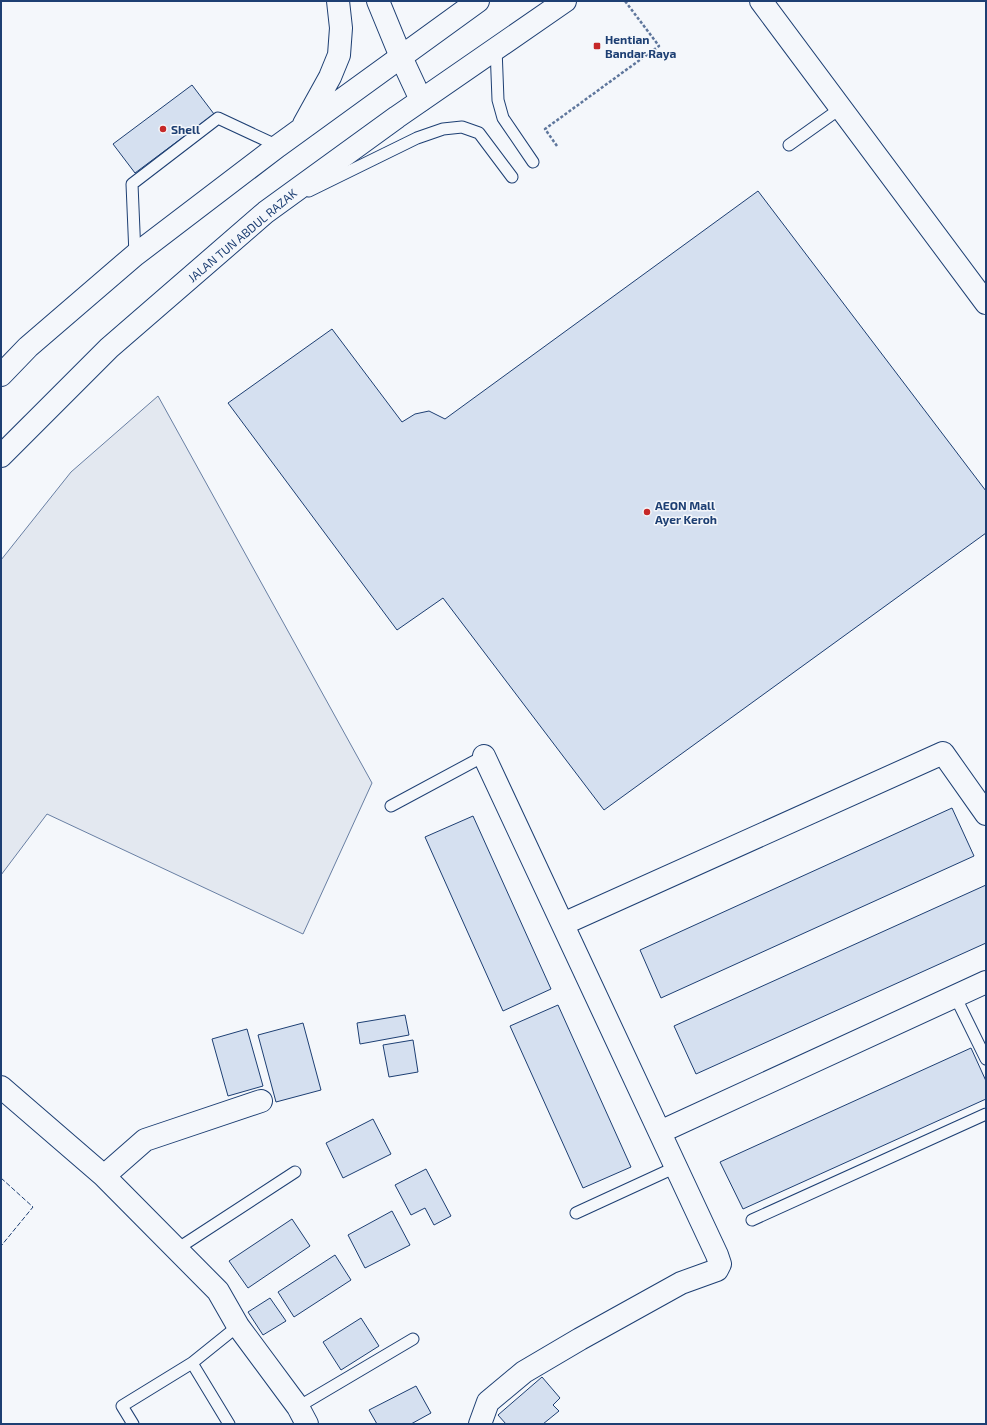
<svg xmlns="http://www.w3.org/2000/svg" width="987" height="1425" viewBox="0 0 987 1425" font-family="'Exo 2',sans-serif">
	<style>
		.parking { fill: #e3e8f0; stroke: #687fa3 }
		.building { fill: #d5e0f0; stroke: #1d3f73 }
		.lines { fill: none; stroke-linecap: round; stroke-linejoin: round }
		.service-casing { stroke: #1d3f73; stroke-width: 13 }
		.minor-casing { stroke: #1d3f73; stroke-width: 24 }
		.tertiary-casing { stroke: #1d3f73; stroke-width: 24 }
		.trunk-casing { stroke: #1d3f73; stroke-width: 24 }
		.path { stroke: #5e769c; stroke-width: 2.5; stroke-dasharray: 3 2; stroke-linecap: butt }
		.service { stroke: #f4f7fb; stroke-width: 11 }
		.minor { stroke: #f4f7fb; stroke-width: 22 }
		.tertiary { stroke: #f4f7fb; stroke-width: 22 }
		.trunk { stroke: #f4f7fb; stroke-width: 22 }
		.fence { stroke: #1d3f73; stroke-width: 1; stroke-dasharray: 5 2; stroke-linecap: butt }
		.poi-dot { fill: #c62828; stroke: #f4f7fb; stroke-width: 1.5 }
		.labels { text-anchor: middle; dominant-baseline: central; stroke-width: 3; stroke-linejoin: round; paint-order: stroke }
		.poi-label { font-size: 12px; font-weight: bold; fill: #1d3f73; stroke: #f4f7fb; text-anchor: start }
		.street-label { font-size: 12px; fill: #1d3f73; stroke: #f4f7fb }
	</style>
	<rect width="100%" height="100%" fill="#f4f7fb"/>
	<path class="parking" d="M 158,396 L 372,783 L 303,934 L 47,814 L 1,875 L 1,560 L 71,472 Z"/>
	<path class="building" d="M 192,85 L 214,114 L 135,173 L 113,144 Z
		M 758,191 L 986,491 L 986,533 L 604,810 L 443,598 L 397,630 L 228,403 L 332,329 L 402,422 L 415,414 L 429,411 L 445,419 Z
		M 952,808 L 974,856 L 661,998 L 640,950 Z
		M 473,816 L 551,989 L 503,1011 L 425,837 Z
		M 986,885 L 986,943 L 696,1074 L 674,1026 Z
		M 558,1005 L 631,1167 L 583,1188 L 510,1026 Z
		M 405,1015 L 409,1035 L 360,1044 L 357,1023 Z
		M 303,1023 L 321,1090 L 276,1102 L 258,1035 Z
		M 247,1029 L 263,1086 L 228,1096 L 212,1039 Z
		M 413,1040 L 418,1072 L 389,1077 L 383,1045 Z
		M 971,1048 L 986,1081 L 986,1099 L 743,1209 L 720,1162 Z
		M 373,1119 L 391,1154 L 343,1178 L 326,1143 Z
		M 426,1169 L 451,1216 L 434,1225 L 425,1208 L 411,1215 L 395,1185 Z
		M 392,1211 L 410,1245 L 365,1268 L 348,1235 Z
		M 292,1219 L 310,1246 L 248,1288 L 229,1261 Z
		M 335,1255 L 351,1280 L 294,1317 L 278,1292 Z
		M 270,1298 L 286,1321 L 263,1335 L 248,1312 Z
		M 361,1318 L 379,1346 L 341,1370 L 323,1342 Z
		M 542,1377 L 560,1398 L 553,1405 L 559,1411 L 543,1424 L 506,1424 L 498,1415 Z
		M 416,1386 L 431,1413 L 411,1424 L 377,1424 L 369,1410 Z"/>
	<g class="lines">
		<g class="service-casing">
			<path id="service" d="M 496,48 L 498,100 L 503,118 L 533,162
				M 789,145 L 841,108
				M 309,191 L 417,138 L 443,129 L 462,127 L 479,133 L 512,177
				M 135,255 L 132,184 L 218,118 L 278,146
				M 391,806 L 484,756
				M 955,996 L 986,1059
				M 576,1213 L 676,1167
				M 752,1220 L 986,1114
				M 177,1249 L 295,1172
				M 192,1363 L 229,1424
				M 298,1407 L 413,1339
				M 133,1424 L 122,1406 L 192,1363 L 238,1326"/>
		</g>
		<g class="minor-casing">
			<path id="minor" d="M 761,1 L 986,303
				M 563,924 L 943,753 L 986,814
				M 1,1087 L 104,1176 L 218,1291 L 238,1326 L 298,1407 L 307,1424
				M 660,1132 L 986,982
				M 104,1176 L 145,1140 L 261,1101
				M 480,1424 L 488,1402 L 524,1372 L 580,1339 L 681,1283 L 717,1270 L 720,1264 L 717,1255 L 484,756"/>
		</g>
		<g class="tertiary-casing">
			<path id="tertiary" d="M 378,1 L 401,57 L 421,100"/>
		</g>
		<g class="trunk-casing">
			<path id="trunk" d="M 304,124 L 330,77 L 339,55 L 341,28 L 338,1
				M 1,375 L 28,347 L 135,255 L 278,146 L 478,1
				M 1,456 L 109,348 L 266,212 L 397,117 L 565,1"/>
		</g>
		<path class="path" d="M 557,146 L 545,129 L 659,46 L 625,1"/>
		<use href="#service" class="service"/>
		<use href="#minor" class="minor"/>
		<use href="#tertiary" class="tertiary"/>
		<use href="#trunk" class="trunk"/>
		<path class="fence" d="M 1,1178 L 33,1207 L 1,1246"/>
	</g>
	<g class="poi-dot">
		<rect x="593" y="42" width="8" height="8" rx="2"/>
		<circle cx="163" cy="129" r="4"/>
		<circle cx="647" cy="512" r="4"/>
	</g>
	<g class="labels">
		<g class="poi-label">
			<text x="605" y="39">Hentian<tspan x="605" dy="14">Bandar Raya</tspan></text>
			<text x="171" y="129">Shell</text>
			<text x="655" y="505">AEON Mall<tspan x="655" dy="14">Ayer Keroh</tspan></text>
		</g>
		<g class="street-label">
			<text transform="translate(242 235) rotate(-40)">JALAN TUN ABDUL RAZAK</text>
		</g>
	</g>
	<rect width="987" height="1425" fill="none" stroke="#1d3f73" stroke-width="4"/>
</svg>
